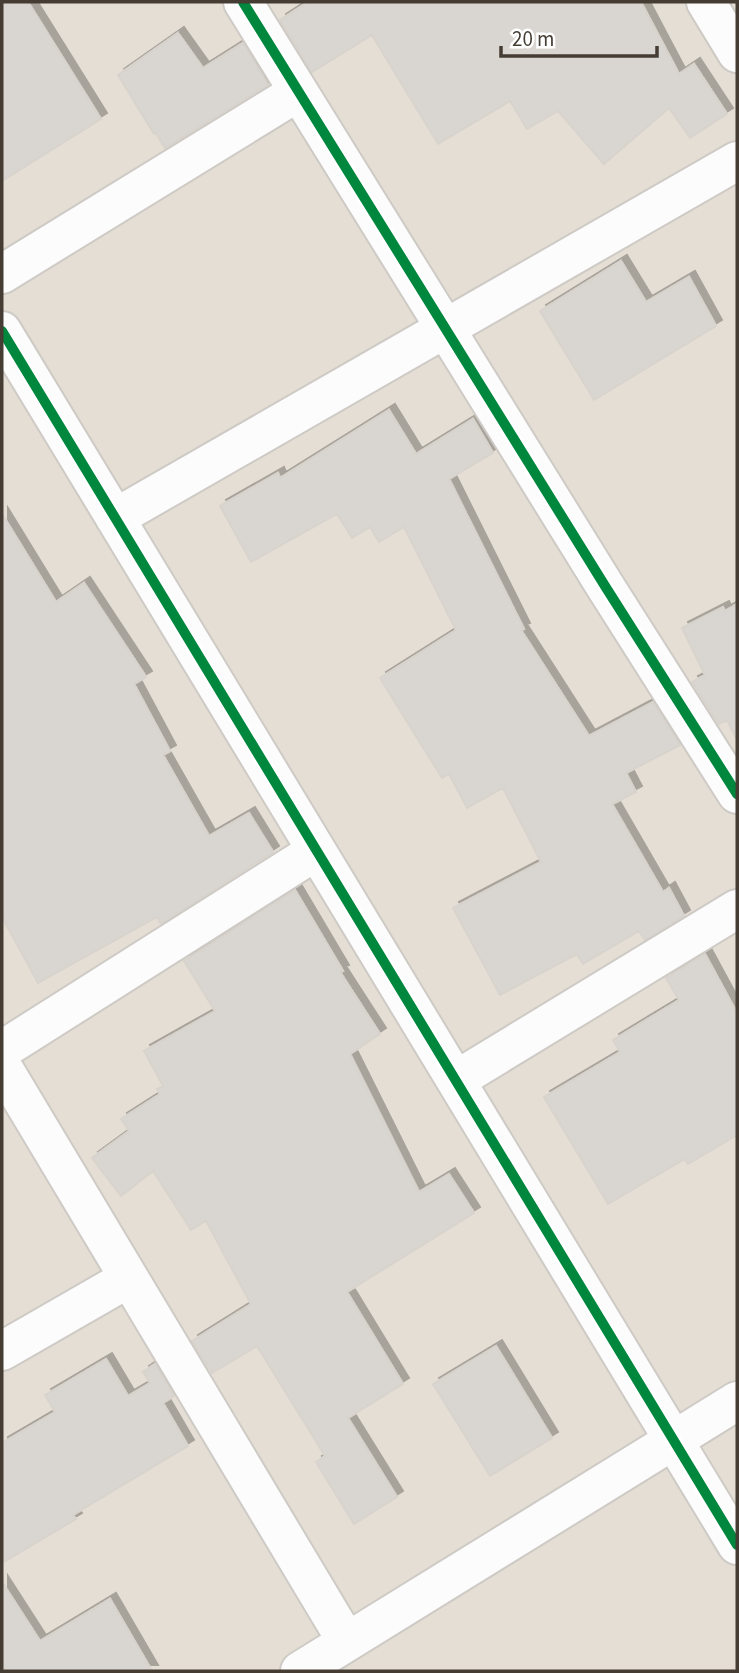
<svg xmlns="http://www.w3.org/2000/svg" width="739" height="1673" viewBox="0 0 739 1673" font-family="'Source Sans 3',sans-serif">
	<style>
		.residential { fill: #e4ded4 }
		.building { fill: #d9d5d0; stroke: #d8d3cd; stroke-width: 2; filter: url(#shadow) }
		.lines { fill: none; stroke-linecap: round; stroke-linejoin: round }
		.minor-casing { stroke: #cecac5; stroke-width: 42 }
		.minor { stroke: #fdfcfc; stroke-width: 38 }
		.cycleway-casing { stroke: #fff; stroke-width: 15 }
		.cycleway { stroke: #00873e; stroke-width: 10 }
	</style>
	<defs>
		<filter id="shadow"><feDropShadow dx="6" dy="-6" stdDeviation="0" flood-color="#0004"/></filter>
	</defs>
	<rect width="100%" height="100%" fill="#f0ede8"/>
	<path class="residential" d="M 2,2 L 737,2 L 737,1671 L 2,1671 Z"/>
	<path class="building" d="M 2,2 L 28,2 L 101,119 L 2,181 Z
		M 308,2 L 641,2 L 679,74 L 694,64 L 727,114 L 690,138 L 669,108 L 604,164 L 558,111 L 527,129 L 510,101 L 438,144 L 372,35 L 312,72 L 280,20 Z
		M 178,33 L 203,68 L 243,43 L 268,85 L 165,148 L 156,133 L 154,134 L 118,75 Z
		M 621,261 L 646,302 L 689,277 L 716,326 L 594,400 L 540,311 Z
		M 389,410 L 416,454 L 473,419 L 493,453 L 449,479 L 524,629 L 521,630 L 589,736 L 653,702 L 680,745 L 626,773 L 636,792 L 612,804 L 663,892 L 669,888 L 684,916 L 645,940 L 639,931 L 583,964 L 577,954 L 500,995 L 453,908 L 541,862 L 503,788 L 467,808 L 449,774 L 442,778 L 380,678 L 456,630 L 404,527 L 379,542 L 370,527 L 352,538 L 337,514 L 251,562 L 220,506 L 278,473 L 280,478 Z
		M 2,514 L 56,602 L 84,583 L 146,677 L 134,684 L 170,751 L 163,755 L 209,836 L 249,813 L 273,852 L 161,924 L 157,917 L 38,983 L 2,917 Z
		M 737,604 L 737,740 L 727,720 L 719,724 L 692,682 L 705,675 L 682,628 L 723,607 L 725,611 Z
		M 295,890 L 343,971 L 340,972 L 380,1034 L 350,1054 L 419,1192 L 449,1174 L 474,1213 L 347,1292 L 403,1384 L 348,1418 L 397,1497 L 354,1524 L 316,1462 L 325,1456 L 257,1346 L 212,1373 L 192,1341 L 251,1304 L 206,1221 L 191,1230 L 153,1171 L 121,1196 L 92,1158 L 129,1131 L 121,1119 L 160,1094 L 157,1089 L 163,1086 L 144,1051 L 215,1011 L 184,961 Z
		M 705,954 L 737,1013 L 737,1135 L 688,1164 L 685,1159 L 608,1204 L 544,1097 L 620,1052 L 613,1040 L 679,1000 L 666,978 Z
		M 496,1346 L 552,1438 L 490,1476 L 433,1384 Z
		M 106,1359 L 128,1396 L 150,1383 L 143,1372 L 155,1364 L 174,1396 L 163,1403 L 188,1446 L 73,1515 L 76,1519 L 2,1563 L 2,1443 L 55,1412 L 45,1395 Z
		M 2,1582 L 40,1641 L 110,1599 L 152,1671 L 2,1671 Z"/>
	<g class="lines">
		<g class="minor-casing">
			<path id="minor" d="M 243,2 L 605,586 L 737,794
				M 706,2 L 737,53
				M 2,274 L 298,92
				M 2,331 L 737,1545
				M 115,518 L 737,161
				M 2,1050 L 316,851
				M 2,1066 L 347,1642
				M 456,1080 L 737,909
				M 2,1351 L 129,1278
				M 300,1671 L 737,1401"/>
		</g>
		<use href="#minor" class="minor"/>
		<g class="cycleway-casing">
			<path id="cycleway" d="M 243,2 L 605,586 L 737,794
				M 2,331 L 737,1545"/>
		</g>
		<use href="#cycleway" class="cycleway"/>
	</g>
	<rect width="739" height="1673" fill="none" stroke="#453d33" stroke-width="7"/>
	<path d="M501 46v10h156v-10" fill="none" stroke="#453d33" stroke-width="3.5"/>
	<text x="512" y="46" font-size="21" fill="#453d33" stroke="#ffffff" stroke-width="5" paint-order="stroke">20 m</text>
</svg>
